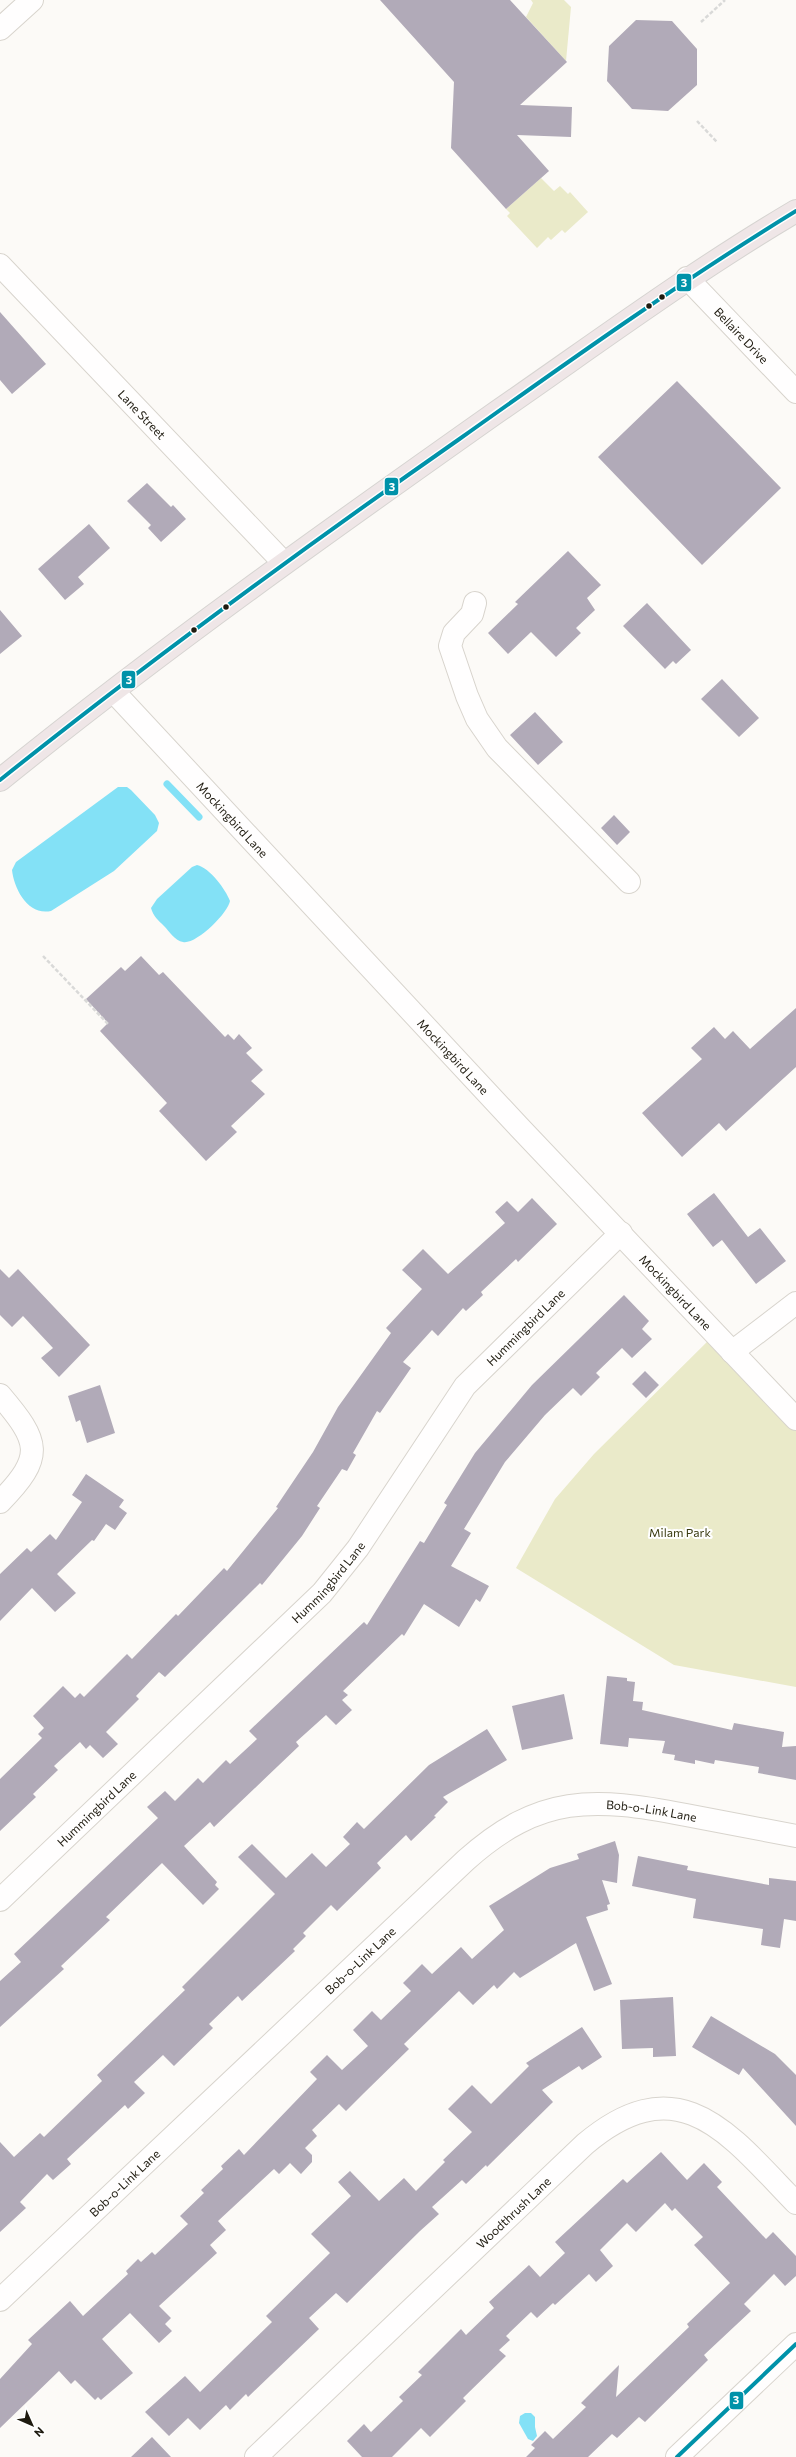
<svg xmlns="http://www.w3.org/2000/svg" width="796" height="2457" viewBox="0 0 796 2457" font-family="Commissioner,sans-serif">
	<style>
		.green { fill: #eaeac9 }
		.water { fill: #83e1f6 }
		.lines { fill: none; stroke-linecap: round; stroke-linejoin: round }
		.stream { stroke: #83e1f6; stroke-width: 7 }
		.building { fill: #b1aab8 }
		.minor-casing { stroke: #d8d4cd; stroke-width: 24 }
		.major-casing { stroke: #d6d4d1; stroke-width: 24 }
		.path { stroke: #d9d9d8; stroke-width: 2.5; stroke-dasharray: 4 2; stroke-linecap: butt }
		.minor { stroke: #fffefe; stroke-width: 22 }
		.major { stroke: #efe6e7; stroke-width: 22 }
		.bus-1-casing { stroke: #fff; stroke-width: 7 }
		.bus-1 { stroke: #0092a9; stroke-width: 4 }
		.bus-dot { fill: #1f1b10; stroke: #fff; stroke-width: 1.5 }
		.labels { text-anchor: middle; dominant-baseline: central; stroke-width: 4; stroke-linejoin: round; paint-order: stroke }
		.street-label { font-size: 12px; fill: #1f1b10; stroke: #fff }
		.park-label { font-size: 12px; fill: #3a3b11; stroke: #fff }
		.line-badge { stroke: #fff; stroke-width: 1.5 }
		.badge-label { font-size: 11px; text-anchor: middle; font-weight: bold; fill: #fff }
	</style>
	<rect width="100%" height="100%" fill="#fcfaf7"/>
	<path class="green" d="M 531,0 L 564,0 L 571,7 L 566,61 L 526,17 L 533,3 Z
		M 541,178 L 554,191 L 560,186 L 568,194 L 570,192 L 588,212 L 565,233 L 562,230 L 551,240 L 548,237 L 537,248 L 507,216 L 510,213 L 506,209 Z
		M 715,1334 L 796,1419 L 796,1687 L 674,1665 L 516,1568 L 555,1499 L 594,1454 Z"/>
	<path class="water" d="M 118,787 L 127,787 L 131,790 L 155,815 L 159,823 L 157,831 L 114,871 L 51,911 C 28,916 14,889 12,870 L 16,862 Z
		M 197,865 C 210,868 226,890 230,901 C 228,913 196,945 183,942 C 175,941 169,931 164,926 C 159,921 153,916 151,908 L 157,899 L 192,867 Z
		M 525,2413 L 531,2413 L 535,2417 L 535,2427 L 537,2436 L 533,2441 L 528,2439 L 519,2423 L 520,2416 Z"/>
	<g class="lines">
		<path class="stream" d="M 167,784 L 199,817"/>
	</g>
	<path class="building" d="M 380,0 L 510,0 L 567,62 L 520,105 L 572,107 L 571,137 L 517,135 L 549,171 L 506,209 L 451,148 L 454,82 Z
		M 636,20 L 672,21 L 697,49 L 697,85 L 668,111 L 632,109 L 607,81 L 609,46 Z
		M 0,312 L 46,364 L 12,394 L 0,380 Z
		M 677,381 L 781,488 L 702,565 L 598,457 Z
		M 147,483 L 171,507 L 173,505 L 186,519 L 161,542 L 148,528 L 151,525 L 127,501 Z
		M 89,524 L 110,548 L 78,577 L 84,584 L 65,600 L 38,569 Z
		M 568,551 L 601,585 L 587,598 L 595,610 L 576,628 L 581,633 L 556,657 L 531,632 L 508,654 L 488,633 L 518,604 L 515,602 Z
		M 647,603 L 691,650 L 676,664 L 673,661 L 665,669 L 623,626 Z
		M 0,610 L 22,636 L 0,654 Z
		M 722,679 L 759,718 L 739,737 L 701,699 Z
		M 535,712 L 563,742 L 538,765 L 510,735 Z
		M 614,815 L 630,832 L 617,845 L 601,828 Z
		M 141,956 L 159,975 L 163,972 L 225,1037 L 228,1034 L 234,1040 L 239,1034 L 252,1048 L 246,1053 L 263,1070 L 251,1081 L 265,1094 L 231,1126 L 237,1132 L 206,1161 L 159,1111 L 167,1103 L 100,1031 L 108,1023 L 86,999 L 121,967 L 125,971 Z
		M 796,1008 L 796,1067 L 726,1131 L 719,1123 L 682,1157 L 642,1113 L 702,1059 L 691,1048 L 714,1027 L 725,1039 L 733,1031 L 750,1049 Z
		M 714,1193 L 748,1237 L 760,1228 L 786,1261 L 756,1284 L 722,1240 L 713,1247 L 687,1214 Z
		M 532,1198 L 557,1224 L 518,1262 L 516,1259 L 481,1292 L 483,1295 L 466,1311 L 463,1308 L 438,1336 L 432,1330 L 403,1362 L 411,1368 L 380,1413 L 377,1411 L 353,1453 L 356,1455 L 347,1471 L 342,1469 L 317,1506 L 320,1508 L 302,1536 L 262,1585 L 260,1583 L 165,1677 L 159,1672 L 136,1696 L 139,1699 L 106,1732 L 118,1744 L 103,1758 L 90,1745 L 86,1749 L 80,1742 L 54,1766 L 58,1770 L 33,1794 L 36,1797 L 0,1831 L 0,1779 L 42,1738 L 38,1734 L 44,1728 L 33,1716 L 63,1686 L 75,1698 L 80,1693 L 84,1697 L 127,1654 L 132,1659 L 176,1614 L 178,1616 L 224,1568 L 227,1571 L 278,1508 L 276,1507 L 313,1452 L 338,1407 L 391,1333 L 386,1328 L 422,1289 L 402,1270 L 423,1249 L 448,1274 L 505,1223 L 495,1212 L 507,1201 L 518,1212 Z
		M 0,1269 L 9,1278 L 18,1269 L 90,1345 L 59,1377 L 41,1358 L 53,1348 L 23,1316 L 12,1327 L 0,1315 Z
		M 624,1295 L 649,1321 L 642,1329 L 652,1339 L 632,1358 L 622,1348 L 596,1373 L 600,1377 L 581,1396 L 573,1388 L 545,1415 L 505,1462 L 464,1529 L 471,1533 L 451,1566 L 489,1586 L 480,1602 L 476,1599 L 459,1627 L 424,1604 L 404,1636 L 402,1634 L 343,1691 L 348,1695 L 342,1700 L 352,1710 L 336,1725 L 326,1715 L 296,1742 L 299,1746 L 214,1827 L 210,1822 L 184,1846 L 217,1882 L 215,1885 L 219,1889 L 203,1905 L 162,1863 L 106,1917 L 110,1920 L 61,1966 L 64,1969 L 0,2027 L 0,1981 L 21,1962 L 14,1954 L 158,1818 L 147,1807 L 165,1791 L 175,1801 L 198,1778 L 203,1783 L 226,1760 L 230,1764 L 257,1739 L 249,1731 L 364,1622 L 367,1625 L 420,1541 L 424,1543 L 447,1505 L 444,1503 L 475,1453 L 532,1385 Z
		M 645,1371 L 659,1385 L 646,1398 L 632,1384 Z
		M 100,1385 L 115,1433 L 87,1443 L 80,1420 L 76,1422 L 68,1396 Z
		M 86,1474 L 124,1500 L 119,1507 L 127,1513 L 115,1530 L 106,1524 L 94,1541 L 92,1540 L 57,1574 L 76,1593 L 55,1612 L 32,1588 L 0,1621 L 0,1574 L 27,1548 L 31,1552 L 50,1534 L 56,1540 L 82,1502 L 72,1495 Z
		M 607,1676 L 627,1678 L 627,1681 L 635,1682 L 633,1701 L 643,1702 L 642,1710 L 732,1730 L 734,1723 L 784,1732 L 782,1747 L 796,1746 L 796,1780 L 758,1773 L 759,1767 L 715,1760 L 714,1764 L 695,1760 L 695,1764 L 674,1760 L 675,1755 L 662,1753 L 665,1741 L 629,1738 L 628,1747 L 600,1744 Z
		M 564,1694 L 573,1739 L 522,1750 L 512,1706 Z
		M 487,1729 L 507,1760 L 443,1797 L 448,1802 L 434,1816 L 436,1817 L 411,1841 L 406,1835 L 377,1863 L 381,1868 L 337,1911 L 331,1905 L 303,1933 L 306,1936 L 293,1949 L 295,1951 L 242,2001 L 238,1996 L 209,2024 L 213,2028 L 174,2066 L 163,2055 L 134,2082 L 145,2093 L 128,2109 L 125,2105 L 67,2159 L 71,2164 L 53,2180 L 47,2174 L 20,2202 L 26,2208 L 0,2232 L 0,2142 L 14,2157 L 40,2133 L 44,2137 L 102,2081 L 97,2075 L 185,1990 L 182,1987 L 275,1894 L 238,1857 L 252,1844 L 286,1878 L 312,1853 L 326,1867 L 350,1844 L 343,1837 L 357,1822 L 364,1829 L 429,1765 Z
		M 615,1841 L 619,1855 L 617,1883 L 602,1880 L 610,1904 L 607,1905 L 608,1910 L 586,1917 L 612,1984 L 594,1991 L 576,1943 L 520,1978 L 514,1972 L 497,1989 L 494,1985 L 473,2005 L 459,1991 L 404,2044 L 409,2049 L 364,2093 L 346,2111 L 339,2104 L 312,2130 L 317,2136 L 305,2148 L 312,2155 L 312,2162 L 301,2174 L 290,2163 L 279,2174 L 274,2169 L 218,2221 L 226,2230 L 210,2245 L 217,2253 L 159,2306 L 171,2318 L 165,2324 L 172,2331 L 159,2343 L 130,2313 L 102,2339 L 133,2373 L 101,2400 L 98,2397 L 95,2400 L 75,2380 L 71,2384 L 59,2371 L 0,2428 L 0,2379 L 32,2344 L 28,2340 L 70,2301 L 83,2316 L 128,2274 L 126,2271 L 138,2259 L 141,2262 L 152,2252 L 155,2255 L 188,2224 L 180,2216 L 204,2193 L 201,2190 L 223,2169 L 221,2166 L 239,2149 L 244,2155 L 317,2079 L 310,2072 L 327,2055 L 342,2070 L 368,2046 L 353,2030 L 372,2011 L 381,2020 L 411,1991 L 403,1983 L 422,1964 L 432,1974 L 461,1947 L 472,1959 L 504,1930 L 489,1906 L 550,1868 L 579,1859 L 577,1854 Z
		M 638,1856 L 688,1866 L 687,1870 L 769,1885 L 769,1878 L 796,1881 L 796,1921 L 784,1919 L 780,1948 L 761,1945 L 763,1929 L 693,1918 L 696,1899 L 632,1886 Z
		M 673,1997 L 676,2056 L 653,2057 L 653,2048 L 622,2049 L 620,2000 Z
		M 711,2016 L 775,2054 L 796,2075 L 796,2126 L 743,2068 L 739,2075 L 692,2047 Z
		M 582,2027 L 602,2057 L 582,2070 L 579,2066 L 542,2090 L 553,2102 L 487,2167 L 486,2165 L 466,2184 L 462,2180 L 432,2207 L 439,2214 L 420,2231 L 347,2303 L 336,2293 L 309,2318 L 319,2329 L 248,2397 L 246,2394 L 230,2410 L 226,2405 L 200,2430 L 188,2418 L 169,2436 L 145,2412 L 185,2376 L 200,2392 L 272,2322 L 266,2316 L 330,2253 L 311,2234 L 351,2196 L 338,2182 L 350,2171 L 379,2201 L 404,2178 L 416,2191 L 445,2162 L 443,2160 L 472,2132 L 448,2109 L 472,2085 L 491,2104 L 529,2066 L 526,2063 Z
		M 661,2152 L 687,2180 L 704,2163 L 722,2182 L 717,2187 L 766,2239 L 773,2232 L 796,2256 L 796,2276 L 785,2286 L 774,2274 L 744,2304 L 751,2311 L 704,2355 L 708,2360 L 645,2422 L 639,2417 L 617,2438 L 612,2434 L 588,2457 L 526,2457 L 535,2448 L 531,2445 L 545,2431 L 553,2439 L 586,2407 L 581,2403 L 619,2365 L 616,2397 L 689,2327 L 687,2324 L 730,2283 L 694,2245 L 703,2237 L 675,2208 L 672,2211 L 665,2203 L 636,2232 L 627,2223 L 600,2250 L 613,2266 L 596,2282 L 589,2274 L 555,2305 L 553,2303 L 537,2318 L 531,2312 L 506,2336 L 510,2340 L 499,2350 L 506,2356 L 463,2398 L 466,2401 L 430,2437 L 421,2428 L 392,2457 L 362,2457 L 347,2441 L 364,2424 L 371,2432 L 403,2401 L 399,2397 L 422,2375 L 418,2372 L 461,2329 L 466,2335 L 494,2308 L 489,2302 L 529,2265 L 540,2277 L 565,2253 L 555,2242 L 623,2179 L 627,2183 Z
		M 152,2437 L 171,2457 L 131,2457 Z"/>
	<g class="lines">
		<g class="minor-casing">
			<g id="minor">
				<path d="M 0,29 L 32,0"/>
				<path id="s1" d="M 0,265 L 284,563"/>
				<path id="s2" d="M 687,278 L 796,392"/>
				<path d="M 475,603 L 472,614 L 454,633 L 450,646 L 467,696 L 477,719 L 497,748 L 629,882"/>
				<path id="s3" d="M 114,692 L 519,1127 L 796,1419"/>
				<path d="M 732,1352 L 796,1303"/>
				<path d="M 0,1395 C 40,1442 45,1456 0,1502"/>
				<path id="s4" d="M 0,1900 L 322,1593 L 358,1548 L 465,1386 L 621,1233"/>
				<path id="s5" d="M 0,2300 L 466,1860 C 540,1794 593,1797 686,1815 C 723,1822 759,1829 796,1836"/>
				<path id="s6" d="M 256,2457 L 585,2144 C 680,2064 730,2135 796,2203"/>
				<path d="M 677,2457 L 796,2344"/>
			</g>
		</g>
		<g class="major-casing">
			<path id="major" d="M 0,780 C 159,651 327,532 494,414 C 594,345 691,273 796,211"/>
		</g>
		<path class="path" d="M 701,22 L 725,0
			M 697,121 L 717,142
			M 43,956 L 108,1024"/>
		<use href="#minor" class="minor"/>
		<use href="#major" class="major"/>
		<g class="bus-1-casing">
			<path id="bus-1" d="M 0,780 C 149,661 302,549 458,440 C 569,361 680,282 796,211
				M 677,2457 L 796,2344"/>
		</g>
		<use href="#bus-1" class="bus-1"/>
	</g>
	<g class="bus-dot">
		<circle cx="662" cy="297" r="3.5"/>
		<circle cx="649" cy="306" r="3.5"/>
		<circle cx="226" cy="607" r="3.5"/>
		<circle cx="194" cy="630" r="3.5"/>
	</g>
	<g class="labels">
		<g class="street-label">
			<text stroke="none"><textPath href="#s2" startOffset="79">Bellaire Drive</textPath></text>
			<text stroke="none"><textPath href="#s1" startOffset="206">Lane Street</textPath></text>
			<text stroke="none"><textPath href="#s3" startOffset="174">Mockingbird Lane</textPath></text>
			<text stroke="none"><textPath href="#s3" startOffset="498">Mockingbird Lane</textPath></text>
			<text stroke="none"><textPath href="#s3" startOffset="822">Mockingbird Lane</textPath></text>
			<text stroke="none"><textPath href="#s4" startOffset="781">Hummingbird Lane</textPath></text>
			<text stroke="none"><textPath href="#s4" startOffset="457">Hummingbird Lane</textPath></text>
			<text stroke="none"><textPath href="#s4" startOffset="133">Hummingbird Lane</textPath></text>
			<text stroke="none"><textPath href="#s5" startOffset="842">Bob-o-Link Lane</textPath></text>
			<text stroke="none"><textPath href="#s5" startOffset="495">Bob-o-Link Lane</textPath></text>
			<text stroke="none"><textPath href="#s5" startOffset="171">Bob-o-Link Lane</textPath></text>
			<text stroke="none"><textPath href="#s6" startOffset="355">Woodthrush Lane</textPath></text>
		</g>
		<g class="park-label">
			<text x="680" y="1532">Milam Park</text>
		</g>
	</g>
	<g class="line-badge">
		<rect x="676" y="273" width="16" height="19" rx="4" fill="#0092a9"/>
		<rect x="384" y="477" width="15" height="19" rx="4" fill="#0092a9"/>
		<rect x="121" y="670" width="15" height="19" rx="4" fill="#0092a9"/>
		<rect x="729" y="2391" width="15" height="19" rx="4" fill="#0092a9"/>
	</g>
	<g class="badge-label">
		<text x="684" y="287">3</text>
		<text x="392" y="491">3</text>
		<text x="129" y="684">3</text>
		<text x="736" y="2404">3</text>
	</g>
	<g transform="translate(32 2425) rotate(135)" stroke="#ffffff" stroke-width="3" paint-order="stroke">
	<path d="M0-3L7 15L0 10L-7 15Z" fill="#1f1b10"/>
	<text y="-6" font-size="11" font-weight="bold" text-anchor="middle" fill="#1f1b10">N</text>
	</g>
</svg>
